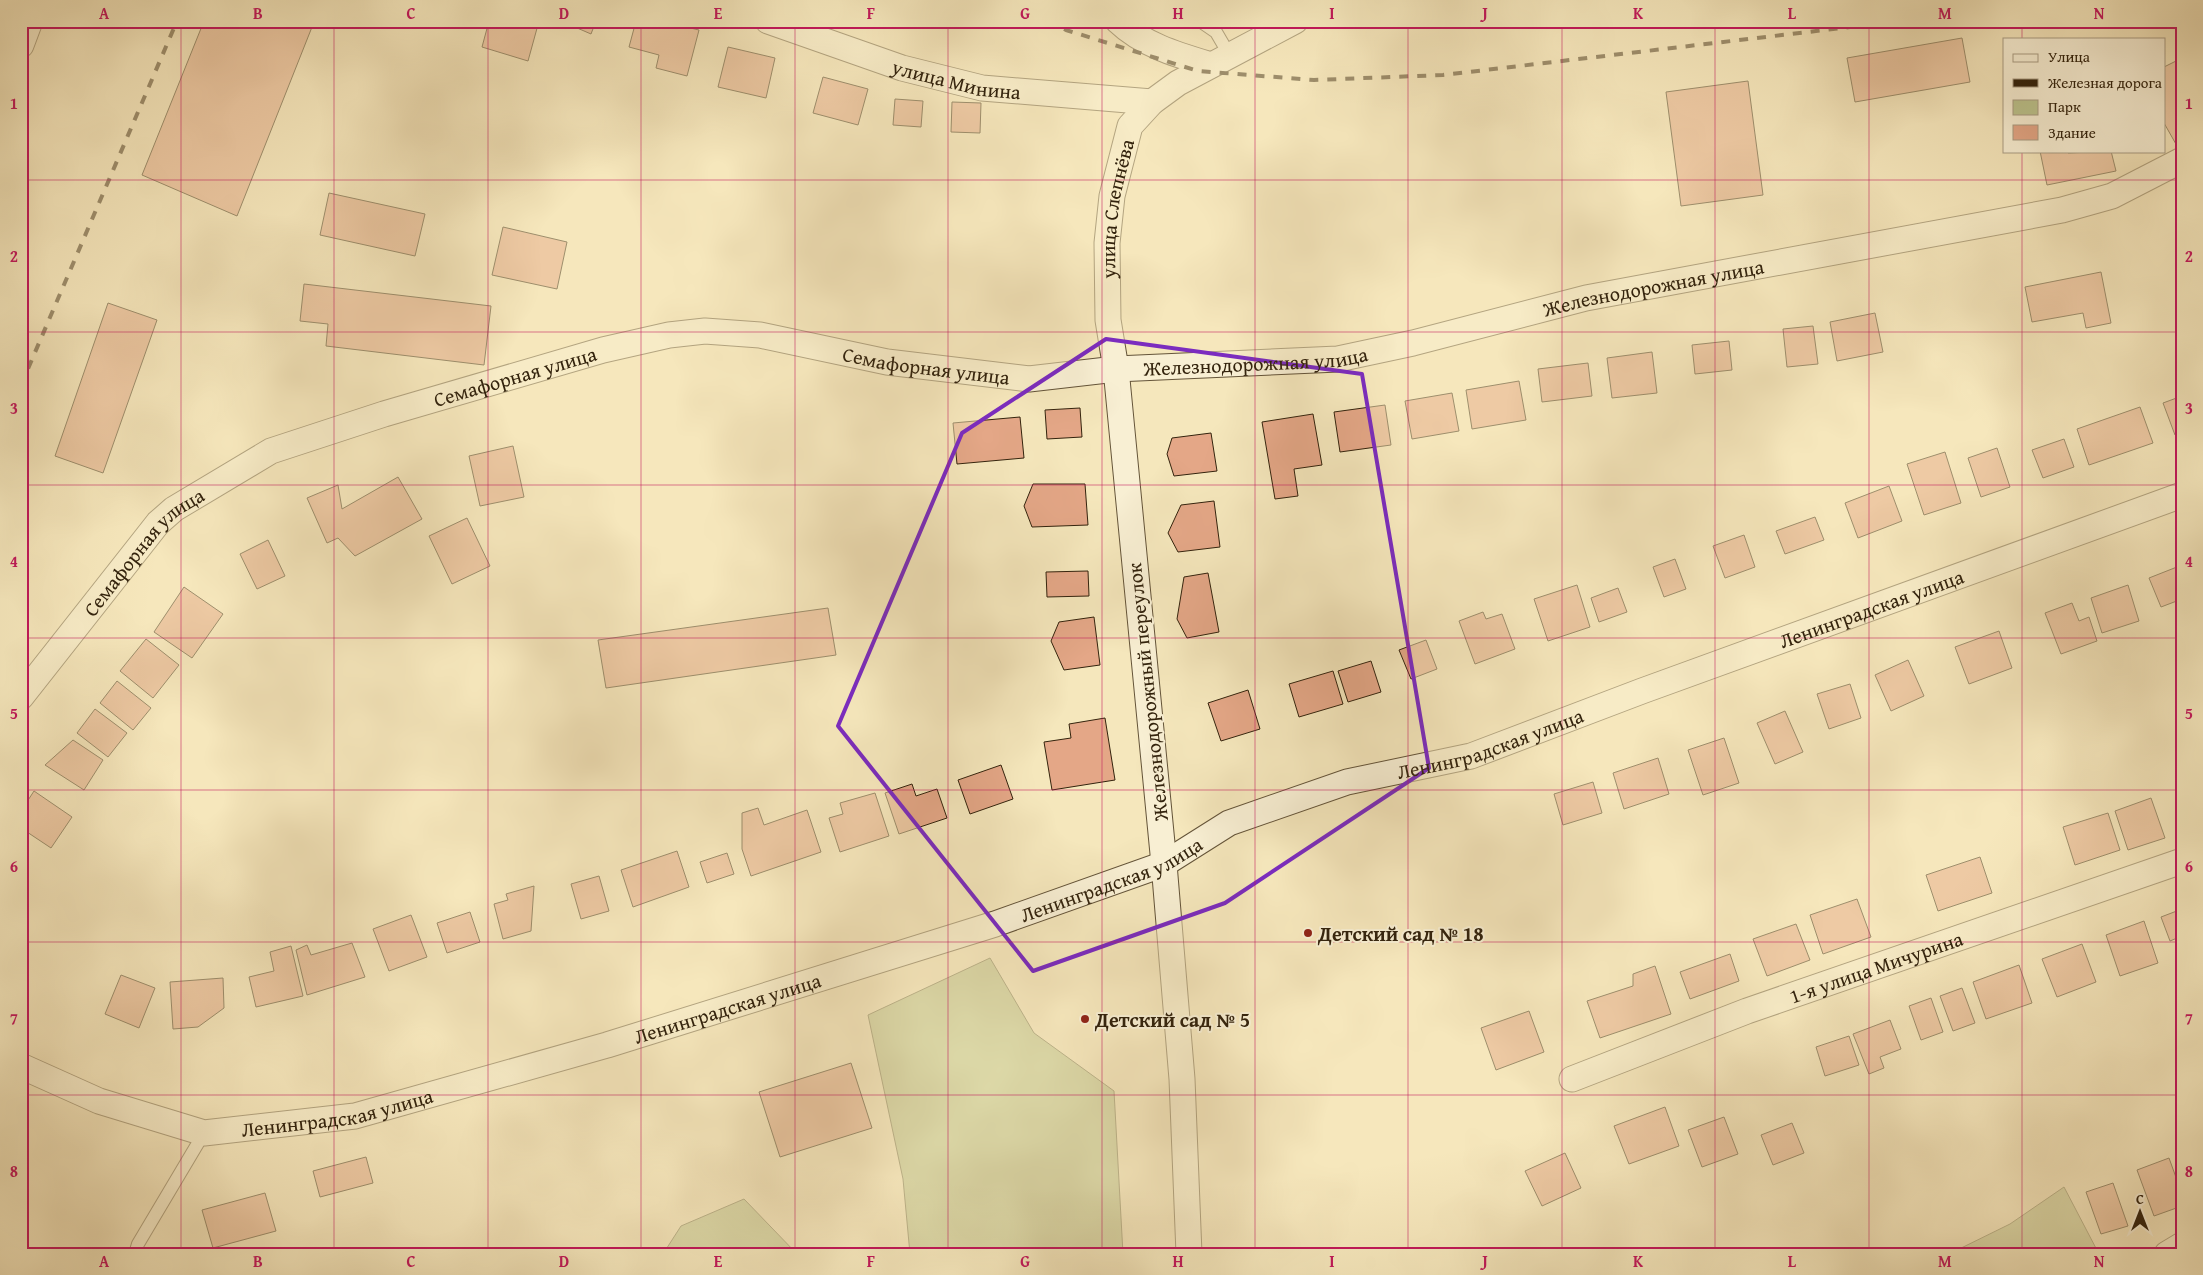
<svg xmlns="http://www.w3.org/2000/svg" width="2203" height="1275" viewBox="0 0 2203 1275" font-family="'Gentium Book Plus',serif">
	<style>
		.green { fill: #bdc58f; stroke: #78744e }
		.building { fill: #e4a787; stroke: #33230d }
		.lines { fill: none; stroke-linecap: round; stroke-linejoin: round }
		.lane-casing { stroke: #645439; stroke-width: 14 }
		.street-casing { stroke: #645439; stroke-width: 27 }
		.lane { stroke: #f8efd3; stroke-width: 12 }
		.street { stroke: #f8efd3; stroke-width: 25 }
		.rail { stroke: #33230d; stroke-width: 4; stroke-dasharray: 9 9; stroke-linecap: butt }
		.marked { fill: none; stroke: #7b2cbf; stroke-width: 4; stroke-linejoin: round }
		.grid { fill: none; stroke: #c2185b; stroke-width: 1; stroke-opacity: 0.55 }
		.poi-dot { fill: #8f2418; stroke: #f8efd3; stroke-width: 2 }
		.labels { text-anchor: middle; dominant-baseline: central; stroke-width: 4; stroke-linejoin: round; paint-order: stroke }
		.street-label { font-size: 20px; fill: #33230d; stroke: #f8efd3 }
		.poi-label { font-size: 20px; font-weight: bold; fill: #33230d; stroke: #f8efd3; text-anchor: start }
		.neatline { fill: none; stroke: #c2185b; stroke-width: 2 }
		.grid-label { font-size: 16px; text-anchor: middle; font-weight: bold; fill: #c2185b }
	</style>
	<rect width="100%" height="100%" fill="#f5e7bc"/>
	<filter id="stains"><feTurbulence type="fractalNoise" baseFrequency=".004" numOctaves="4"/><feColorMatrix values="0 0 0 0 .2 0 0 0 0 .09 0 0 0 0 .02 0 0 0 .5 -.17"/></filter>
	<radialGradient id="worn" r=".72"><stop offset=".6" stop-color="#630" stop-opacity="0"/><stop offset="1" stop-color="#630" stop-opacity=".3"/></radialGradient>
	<path class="green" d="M 990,958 L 1034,1033 L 1114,1091 L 1123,1254 L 910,1254 L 903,1179 L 868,1015 Z
		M 2064,1187 L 2099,1254 L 1949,1254 L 2010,1224 Z
		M 744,1199 L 797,1254 L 663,1254 L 681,1226 Z"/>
	<path class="building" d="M 204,21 L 298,21 L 312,27 L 237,216 L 142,175 Z
		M 489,21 L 539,21 L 528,61 L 482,47 Z
		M 561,21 L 596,21 L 591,34 Z
		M 636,21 L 661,21 L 699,30 L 687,76 L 656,68 L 659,55 L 629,47 Z
		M 1962,38 L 1970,82 L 1855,102 L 1847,58 Z
		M 728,47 L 775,58 L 766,98 L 718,87 Z
		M 2182,58 L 2182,152 L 2181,153 L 2164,123 L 2164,67 Z
		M 823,77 L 868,89 L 858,125 L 813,113 Z
		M 1748,81 L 1763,195 L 1681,206 L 1666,92 Z
		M 895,99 L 923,101 L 921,127 L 893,125 Z
		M 952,102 L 981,103 L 980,133 L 951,132 Z
		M 2040,151 L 2068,151 L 2068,153 L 2111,151 L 2116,171 L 2047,185 Z
		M 329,193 L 425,214 L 415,256 L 320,235 Z
		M 503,227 L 567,242 L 557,289 L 492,275 Z
		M 2101,272 L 2111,323 L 2086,328 L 2083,313 L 2032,322 L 2025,287 Z
		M 304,284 L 491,306 L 484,365 L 326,346 L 328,324 L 300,321 Z
		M 108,303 L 157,320 L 103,473 L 55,456 Z
		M 1875,313 L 1883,352 L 1837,361 L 1830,322 Z
		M 1813,326 L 1818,364 L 1787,367 L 1783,329 Z
		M 1729,341 L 1732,370 L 1695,374 L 1692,345 Z
		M 1652,352 L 1657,393 L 1612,398 L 1607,358 Z
		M 1588,363 L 1592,396 L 1542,402 L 1538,369 Z
		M 1519,381 L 1526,420 L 1472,429 L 1466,390 Z
		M 1452,393 L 1459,431 L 1412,439 L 1405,401 Z
		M 2182,396 L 2182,433 L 2175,435 L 2163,403 Z
		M 1385,405 L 1391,445 L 1340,452 L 1334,412 Z
		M 2140,407 L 2153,443 L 2089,465 L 2077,429 Z
		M 1080,408 L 1082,437 L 1047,439 L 1045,410 Z
		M 1313,414 L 1322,465 L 1294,469 L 1298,496 L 1275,499 L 1262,422 Z
		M 1020,417 L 1024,458 L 957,464 L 953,423 Z
		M 1211,433 L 1217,471 L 1174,476 L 1167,454 L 1172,438 Z
		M 2064,439 L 2074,467 L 2043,478 L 2032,450 Z
		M 513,446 L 524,497 L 480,506 L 469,456 Z
		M 1997,448 L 2010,487 L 1981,497 L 1968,458 Z
		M 1945,452 L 1961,503 L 1924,515 L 1907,464 Z
		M 398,477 L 422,519 L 355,556 L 338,538 L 327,543 L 307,498 L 338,485 L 342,509 Z
		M 1033,484 L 1085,484 L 1088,525 L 1032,527 L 1024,506 Z
		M 1889,486 L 1902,521 L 1858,538 L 1845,503 Z
		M 1214,501 L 1220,547 L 1178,552 L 1168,533 L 1181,505 Z
		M 1815,517 L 1824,540 L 1785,554 L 1776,531 Z
		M 467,518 L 490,566 L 452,584 L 429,536 Z
		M 1744,535 L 1755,567 L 1725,578 L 1713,546 Z
		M 268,540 L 285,576 L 257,589 L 240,554 Z
		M 1675,559 L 1686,589 L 1664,597 L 1653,567 Z
		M 2182,565 L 2182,599 L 2161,607 L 2149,578 Z
		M 1088,571 L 1089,596 L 1047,597 L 1046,572 Z
		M 1208,573 L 1219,632 L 1187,638 L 1177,619 L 1184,577 Z
		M 1577,585 L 1590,627 L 1548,641 L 1534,599 Z
		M 2128,585 L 2139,621 L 2102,633 L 2091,598 Z
		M 184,587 L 223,614 L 192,658 L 154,632 Z
		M 1618,588 L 1627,612 L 1599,622 L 1591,598 Z
		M 2072,603 L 2079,621 L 2089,617 L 2097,641 L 2061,654 L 2045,613 Z
		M 828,608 L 836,655 L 606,688 L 598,640 Z
		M 1483,612 L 1486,619 L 1502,614 L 1515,649 L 1475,664 L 1459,621 Z
		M 1094,617 L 1100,665 L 1064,670 L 1051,641 L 1059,622 Z
		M 1999,631 L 2012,668 L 1969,684 L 1955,647 Z
		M 146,639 L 179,665 L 153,698 L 120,671 Z
		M 1426,640 L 1437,669 L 1411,679 L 1399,650 Z
		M 1908,660 L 1924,696 L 1891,711 L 1875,675 Z
		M 1371,661 L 1381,692 L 1348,702 L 1338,671 Z
		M 1333,671 L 1343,704 L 1299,717 L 1289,684 Z
		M 117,681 L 151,708 L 133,730 L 100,703 Z
		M 1850,684 L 1861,718 L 1829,729 L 1817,694 Z
		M 1248,690 L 1260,729 L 1221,741 L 1208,703 Z
		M 95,709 L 127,733 L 108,757 L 77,733 Z
		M 1785,711 L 1803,752 L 1775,764 L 1757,723 Z
		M 1105,718 L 1115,780 L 1052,790 L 1044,742 L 1071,738 L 1069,724 Z
		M 1724,738 L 1739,783 L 1703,795 L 1688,750 Z
		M 73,740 L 103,760 L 84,790 L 45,765 Z
		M 1658,758 L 1669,794 L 1624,809 L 1613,773 Z
		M 1001,765 L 1013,799 L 970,814 L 958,780 Z
		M 1593,782 L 1602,813 L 1563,825 L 1554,794 Z
		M 912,784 L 916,796 L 937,789 L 947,818 L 899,834 L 885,793 Z
		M 34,791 L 72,817 L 51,848 L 21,828 L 21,811 Z
		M 875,793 L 889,836 L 840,852 L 829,818 L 843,814 L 840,803 Z
		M 2151,798 L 2165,838 L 2128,850 L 2115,811 Z
		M 758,808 L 764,825 L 807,810 L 821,852 L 751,876 L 742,849 L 742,813 Z
		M 2108,813 L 2120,850 L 2075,865 L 2063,827 Z
		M 677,851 L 689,887 L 633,907 L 621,870 Z
		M 727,853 L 734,874 L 707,883 L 700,862 Z
		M 1980,857 L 1992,893 L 1938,911 L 1926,875 Z
		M 599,876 L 609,911 L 581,919 L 571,884 Z
		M 534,886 L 531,931 L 503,939 L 494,904 L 508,900 L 506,894 Z
		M 1857,899 L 1871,937 L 1823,954 L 1810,915 Z
		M 2182,909 L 2182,936 L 2170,941 L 2161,917 Z
		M 470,912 L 480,942 L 447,953 L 437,923 Z
		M 411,915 L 427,957 L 389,971 L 373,929 Z
		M 2144,921 L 2158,963 L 2120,976 L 2106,935 Z
		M 1796,924 L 1810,960 L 1767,976 L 1753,939 Z
		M 352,943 L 365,977 L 307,995 L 296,950 L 307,945 L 311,955 Z
		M 2082,944 L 2096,982 L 2057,997 L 2042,959 Z
		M 291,946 L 303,996 L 256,1007 L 249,977 L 274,971 L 270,952 Z
		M 1730,954 L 1739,981 L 1690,999 L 1680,972 Z
		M 2019,965 L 2032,1003 L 1986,1019 L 1973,982 Z
		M 1655,966 L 1671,1014 L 1600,1038 L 1587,1001 L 1633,986 L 1633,974 Z
		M 121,975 L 155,988 L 139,1028 L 105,1014 Z
		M 223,978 L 224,1008 L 198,1027 L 173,1029 L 170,982 Z
		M 1962,988 L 1975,1023 L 1953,1031 L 1940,996 Z
		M 1931,998 L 1943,1032 L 1921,1040 L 1909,1006 Z
		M 1529,1011 L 1544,1052 L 1496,1070 L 1481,1028 Z
		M 1890,1020 L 1901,1049 L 1880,1057 L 1884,1068 L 1869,1074 L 1853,1034 Z
		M 1849,1036 L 1859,1065 L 1825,1076 L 1816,1047 Z
		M 851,1063 L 872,1128 L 780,1157 L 759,1092 Z
		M 1665,1107 L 1679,1146 L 1629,1164 L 1614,1126 Z
		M 1724,1117 L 1738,1154 L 1702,1167 L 1688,1130 Z
		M 1792,1123 L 1804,1153 L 1773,1165 L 1761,1135 Z
		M 1565,1153 L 1581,1188 L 1542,1206 L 1525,1171 Z
		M 366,1157 L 373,1183 L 320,1197 L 313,1171 Z
		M 2169,1158 L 2182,1194 L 2182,1206 L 2154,1216 L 2137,1170 Z
		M 2113,1183 L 2128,1226 L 2101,1234 L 2086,1192 Z
		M 265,1193 L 276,1231 L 213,1248 L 202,1210 Z"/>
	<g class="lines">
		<g class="lane-casing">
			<path id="lane" d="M 1200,21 L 1216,32 L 1230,56
				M 135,1254 L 138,1244 L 204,1133"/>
		</g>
		<g class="street-casing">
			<g id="street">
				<path id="s1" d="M 768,21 L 902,68 L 982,88 L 1152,102"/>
				<path d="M 1118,21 C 1143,45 1178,55 1211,65"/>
				<path d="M 21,45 L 30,21"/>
				<path id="s2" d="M 21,697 L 158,523 L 174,509 L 271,451 L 384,414 L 603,350 L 669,335 L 705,331 L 760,335 L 887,362 L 1029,379 L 1116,369 L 1338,359 L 1413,343 L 1586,298 L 2062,210 L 2112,196 L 2182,160"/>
				<path id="s3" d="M 21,1066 L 99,1101 L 204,1133 L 355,1116 L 607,1045 L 995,924 L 1164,864 L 1229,823 L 1347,782 L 1471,756 L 1642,691 L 2182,495"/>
				<path id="s4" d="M 1572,1079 L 1747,1011 L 2182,861"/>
				<path id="s5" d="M 1189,1254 L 1182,1079 L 1164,864 L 1116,369 L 1108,320 L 1107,243 L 1112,196 L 1130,126 L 1152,102 L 1178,83 L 1295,21"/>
				<path d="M 2167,1254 L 2182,1245"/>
			</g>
		</g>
		<use href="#lane" class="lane"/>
		<use href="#street" class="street"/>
		<path class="rail" d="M 1048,21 L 1066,30 L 1198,71 L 1314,80 L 1443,75 L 1901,21
			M 21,385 L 177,21"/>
	</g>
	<path d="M0 0H2203V1275H0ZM 1106,339 L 1362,374 L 1429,768 L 1225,903 L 1033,971 L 838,726 L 962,433 Z" fill="#f5e7bc" fill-opacity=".55" fill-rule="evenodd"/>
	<path class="marked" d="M 1106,339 L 1362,374 L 1429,768 L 1225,903 L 1033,971 L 838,726 L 962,433 Z"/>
	<path class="grid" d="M 181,21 L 181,1254M 334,21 L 334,1254M 488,21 L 488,1254M 641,21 L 641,1254M 795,21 L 795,1254M 948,21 L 948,1254M 1102,21 L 1102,1254M 1255,21 L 1255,1254M 1408,21 L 1408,1254M 1562,21 L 1562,1254M 1715,21 L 1715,1254M 1869,21 L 1869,1254M 2022,21 L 2022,39M 2022,151 L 2022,1254M 21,180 L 2182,180M 21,332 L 2182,332M 21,485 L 2182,485M 21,638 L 2182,638M 21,790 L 2182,790M 21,942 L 2182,942M 21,1095 L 2182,1095"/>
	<g class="poi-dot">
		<circle cx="1308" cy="933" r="5"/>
		<circle cx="1085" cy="1019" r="5"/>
	</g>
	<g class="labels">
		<g class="street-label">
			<text stroke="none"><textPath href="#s1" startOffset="198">улица Минина</textPath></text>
			<text stroke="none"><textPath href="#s5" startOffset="1050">улица Слепнёва</textPath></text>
			<text stroke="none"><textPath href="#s2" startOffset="1768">Железнодорожная улица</textPath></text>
			<text stroke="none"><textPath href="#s2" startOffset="1362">Железнодорожная улица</textPath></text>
			<text stroke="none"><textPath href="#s2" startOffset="1031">Семафорная улица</textPath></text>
			<text stroke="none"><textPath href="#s2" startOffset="611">Семафорная улица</textPath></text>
			<text stroke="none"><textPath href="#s2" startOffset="191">Семафорная улица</textPath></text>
			<text stroke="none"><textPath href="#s3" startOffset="1950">Ленинградская улица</textPath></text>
			<text transform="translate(1147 692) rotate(-96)">Железнодорожный переулок</text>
			<text stroke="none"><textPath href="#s3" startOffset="1545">Ленинградская улица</textPath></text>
			<text stroke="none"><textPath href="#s3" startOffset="1140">Ленинградская улица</textPath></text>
			<text stroke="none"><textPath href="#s4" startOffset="324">1-я улица Мичурина</textPath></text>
			<text stroke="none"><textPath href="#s3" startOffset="735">Ленинградская улица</textPath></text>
			<text stroke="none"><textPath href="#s3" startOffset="330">Ленинградская улица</textPath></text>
		</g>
		<g class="poi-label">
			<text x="1318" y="933">Детский сад № 18</text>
			<text x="1095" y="1019">Детский сад № 5</text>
		</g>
	</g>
	<rect width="2203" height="1275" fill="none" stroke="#f5e7bc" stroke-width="55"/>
	<rect x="2003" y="38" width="162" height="115" fill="#f8efd3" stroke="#a99d84"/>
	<rect x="2013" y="54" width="25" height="8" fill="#f8efd3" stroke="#a99d84"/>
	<text x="2048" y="62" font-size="15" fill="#33230d">Улица</text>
	<rect x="2013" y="79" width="25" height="8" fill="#33230d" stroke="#a99d84"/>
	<text x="2048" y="88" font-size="15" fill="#33230d">Железная дорога</text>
	<rect x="2013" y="100" width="25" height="15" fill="#bdc58f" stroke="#a99d84"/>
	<text x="2048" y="112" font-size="15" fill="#33230d">Парк</text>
	<rect x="2013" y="125" width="25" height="15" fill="#e4a787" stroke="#a99d84"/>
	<text x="2048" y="138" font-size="15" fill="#33230d">Здание</text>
	<g transform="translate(2140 1212)" stroke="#f8efd3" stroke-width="4" paint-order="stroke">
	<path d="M0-4L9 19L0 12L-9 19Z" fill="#33230d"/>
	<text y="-8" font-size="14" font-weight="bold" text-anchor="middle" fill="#33230d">С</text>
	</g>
	<rect x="28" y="28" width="2148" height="1220" class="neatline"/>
	<g class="grid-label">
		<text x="104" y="19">A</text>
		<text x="258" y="19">B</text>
		<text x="411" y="19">C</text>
		<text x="564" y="19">D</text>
		<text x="718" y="19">E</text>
		<text x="871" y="19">F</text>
		<text x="1025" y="19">G</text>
		<text x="1178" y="19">H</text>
		<text x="1332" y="19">I</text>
		<text x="1485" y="19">J</text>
		<text x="1638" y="19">K</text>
		<text x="1792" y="19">L</text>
		<text x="1945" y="19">M</text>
		<text x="2099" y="19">N</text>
		<text x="14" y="109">1</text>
		<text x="2189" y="109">1</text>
		<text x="14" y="262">2</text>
		<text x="2189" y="262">2</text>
		<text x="14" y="414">3</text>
		<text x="2189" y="414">3</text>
		<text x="14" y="567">4</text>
		<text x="2189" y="567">4</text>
		<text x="14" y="719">5</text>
		<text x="2189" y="719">5</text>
		<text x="14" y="872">6</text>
		<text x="2189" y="872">6</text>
		<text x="14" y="1024">7</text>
		<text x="2189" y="1024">7</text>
		<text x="14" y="1177">8</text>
		<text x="2189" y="1177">8</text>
		<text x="104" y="1267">A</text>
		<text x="258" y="1267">B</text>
		<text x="411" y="1267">C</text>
		<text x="564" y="1267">D</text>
		<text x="718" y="1267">E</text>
		<text x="871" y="1267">F</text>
		<text x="1025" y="1267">G</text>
		<text x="1178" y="1267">H</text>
		<text x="1332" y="1267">I</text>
		<text x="1485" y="1267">J</text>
		<text x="1638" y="1267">K</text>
		<text x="1792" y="1267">L</text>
		<text x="1945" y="1267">M</text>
		<text x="2099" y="1267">N</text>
	</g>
	<rect width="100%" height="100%" filter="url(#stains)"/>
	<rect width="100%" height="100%" fill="url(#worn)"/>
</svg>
